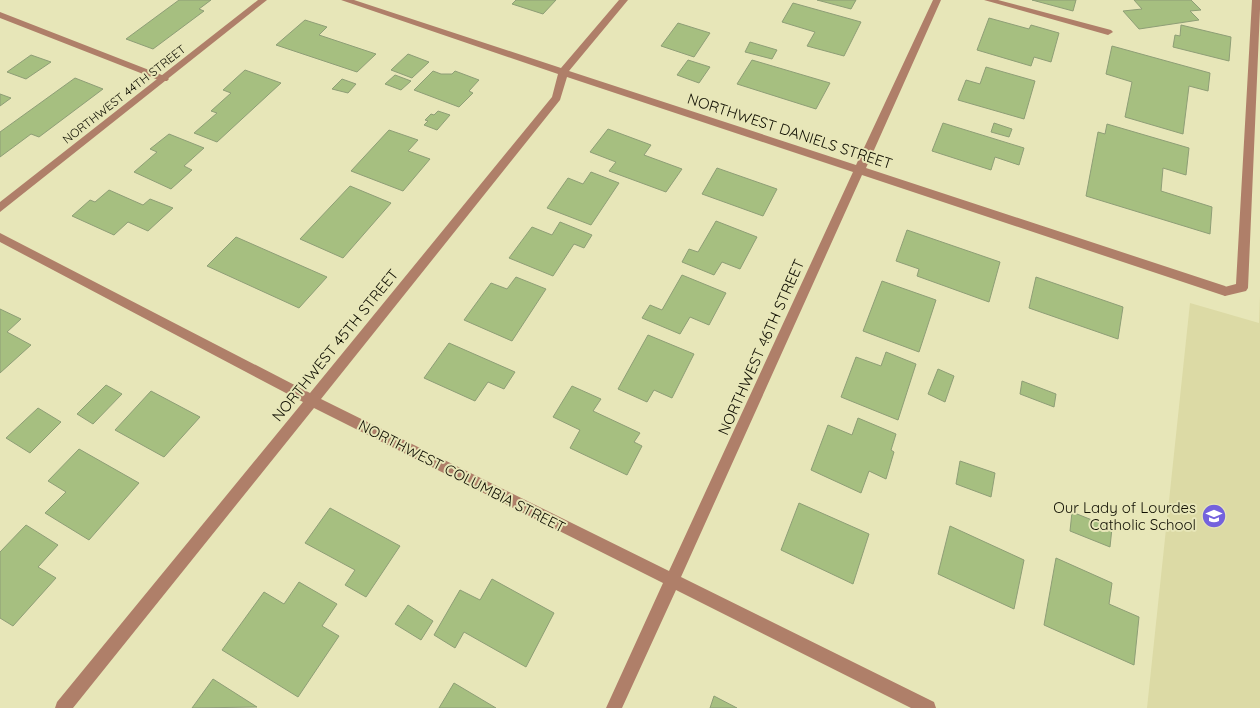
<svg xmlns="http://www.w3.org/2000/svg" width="1260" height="708" viewBox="0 0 1260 708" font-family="Quicksand,sans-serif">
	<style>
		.built { fill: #dcdaa5 }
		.building { fill: #a6bf80; stroke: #8e9e76 }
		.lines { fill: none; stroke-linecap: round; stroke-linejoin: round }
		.lane { fill: #af7f69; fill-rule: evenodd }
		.street { fill: #af7f69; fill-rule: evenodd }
		.labels { text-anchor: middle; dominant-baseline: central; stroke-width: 4; stroke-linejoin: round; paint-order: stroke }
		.far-street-label { font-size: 12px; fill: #100f02; stroke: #e7e6b8 }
		.street-label { font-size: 15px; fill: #100f02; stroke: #e7e6b8 }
		.poi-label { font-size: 15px; fill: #100f02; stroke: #e7e6b8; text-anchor: end }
	</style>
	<rect width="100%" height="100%" fill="#e7e6b8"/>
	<path class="built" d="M 1260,296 L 1260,708 L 1147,708 L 1190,303 L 1259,323 Z"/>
	<path class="building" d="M 179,0 L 211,0 L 199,9 L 204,11 L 153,49 L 126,39 Z
		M 516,0 L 556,0 L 543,14 L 512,4 Z
		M 817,0 L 856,0 L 851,9 Z
		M 1032,0 L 1076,0 L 1073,11 Z
		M 1134,0 L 1191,0 L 1201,10 L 1190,11 L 1199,20 L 1139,29 L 1123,11 L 1142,9 Z
		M 793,3 L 861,22 L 844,56 L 807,46 L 815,32 L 782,22 Z
		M 989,18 L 1029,29 L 1031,25 L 1059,33 L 1051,62 L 1034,57 L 1031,66 L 977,50 Z
		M 305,20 L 327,27 L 319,35 L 376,54 L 357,72 L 276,45 Z
		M 678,23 L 710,33 L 694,57 L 661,46 Z
		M 1181,25 L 1231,37 L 1229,61 L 1173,47 L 1175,35 L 1180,36 Z
		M 750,42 L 777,50 L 772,59 L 745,52 Z
		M 1112,46 L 1210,73 L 1208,91 L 1189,86 L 1183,134 L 1125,117 L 1132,82 L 1106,74 Z
		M 408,54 L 429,62 L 412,78 L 391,70 Z
		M 31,55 L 51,62 L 26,79 L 7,72 Z
		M 688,60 L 710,67 L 699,83 L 677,75 Z
		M 752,60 L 830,83 L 816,109 L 737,84 Z
		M 986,67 L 1035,81 L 1024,119 L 958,100 L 966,80 L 980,84 Z
		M 245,70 L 281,83 L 217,142 L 194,133 L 217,113 L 211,111 L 231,93 L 223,90 Z
		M 433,71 L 441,74 L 452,74 L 455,71 L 479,80 L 469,91 L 473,93 L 459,107 L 414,90 Z
		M 395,75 L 411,81 L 401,90 L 385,84 Z
		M 75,78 L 103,89 L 39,137 L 31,134 L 0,157 L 0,132 Z
		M 342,79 L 356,84 L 348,93 L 332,89 Z
		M 0,94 L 11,98 L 0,106 Z
		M 438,111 L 450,115 L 437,130 L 424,125 L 428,121 L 425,120 L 431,114 L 434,115 Z
		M 943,123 L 1024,148 L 1019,165 L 995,157 L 991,170 L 932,151 Z
		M 994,123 L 1012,129 L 1009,137 L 991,132 Z
		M 1107,124 L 1189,148 L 1186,175 L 1163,168 L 1161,191 L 1212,207 L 1210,234 L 1086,196 L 1098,132 L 1105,134 Z
		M 608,129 L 651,145 L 644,155 L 682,169 L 666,192 L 609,171 L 616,162 L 590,152 Z
		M 389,130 L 418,140 L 408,151 L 430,159 L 403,191 L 351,171 Z
		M 169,134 L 204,148 L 184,166 L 192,170 L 171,189 L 134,172 L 157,152 L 150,149 Z
		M 717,168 L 777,189 L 763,216 L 702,194 Z
		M 591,172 L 619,183 L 591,225 L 547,208 L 568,178 L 583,184 Z
		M 350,186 L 391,203 L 343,258 L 300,239 Z
		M 109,190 L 143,205 L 150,199 L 173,208 L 148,231 L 128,222 L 114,235 L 72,216 L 90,200 L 95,202 Z
		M 716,221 L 757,237 L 740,269 L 722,262 L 714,275 L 682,262 L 689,249 L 698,252 Z
		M 560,222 L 592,235 L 584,248 L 574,244 L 553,276 L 509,258 L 532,227 L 552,235 Z
		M 907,230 L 1000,262 L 989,302 L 917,276 L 919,269 L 896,261 Z
		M 236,237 L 327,277 L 299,308 L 207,266 Z
		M 682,275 L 726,293 L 709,325 L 690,317 L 680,334 L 642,318 L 650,305 L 662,310 Z
		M 516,277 L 546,289 L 512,341 L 464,320 L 491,283 L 507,289 Z
		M 1036,277 L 1123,307 L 1118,339 L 1029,308 Z
		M 882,281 L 936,300 L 919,352 L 863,331 Z
		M 0,309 L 21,319 L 7,332 L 31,345 L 0,373 Z
		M 648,335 L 694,354 L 672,398 L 654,390 L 647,402 L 618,389 Z
		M 449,343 L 515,372 L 504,389 L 488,382 L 475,401 L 424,378 Z
		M 886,352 L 916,364 L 898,420 L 841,397 L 856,357 L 881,366 Z
		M 938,369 L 954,376 L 945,402 L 928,394 Z
		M 1022,381 L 1056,394 L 1054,407 L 1020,394 Z
		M 106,385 L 122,394 L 93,424 L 77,414 Z
		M 572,386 L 601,399 L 593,411 L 640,433 L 634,442 L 642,446 L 627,475 L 570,448 L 580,430 L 553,417 Z
		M 151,391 L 200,417 L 164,457 L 115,430 Z
		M 38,408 L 61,422 L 30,453 L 6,438 Z
		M 858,418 L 896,434 L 891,450 L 894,452 L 886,479 L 869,471 L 861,493 L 811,470 L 828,425 L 852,435 Z
		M 79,449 L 139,483 L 89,540 L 45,513 L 66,492 L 48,481 Z
		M 960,461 L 995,473 L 991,497 L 956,484 Z
		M 799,503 L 869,534 L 853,584 L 781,550 Z
		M 330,508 L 400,546 L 366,597 L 345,585 L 355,570 L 305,543 Z
		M 1072,512 L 1112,528 L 1110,547 L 1070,531 Z
		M 26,525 L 58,545 L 38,567 L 56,578 L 13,626 L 0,618 L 0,552 Z
		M 950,526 L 1024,560 L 1014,609 L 938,574 Z
		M 1056,558 L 1112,583 L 1109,604 L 1139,617 L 1134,665 L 1044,625 Z
		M 492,579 L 554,613 L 526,667 L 464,632 L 455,648 L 434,635 L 460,590 L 480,600 Z
		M 299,582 L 337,604 L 322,626 L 339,636 L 298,697 L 222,650 L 264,592 L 284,604 Z
		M 408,605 L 433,621 L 421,640 L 395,624 Z
		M 213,679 L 257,707 L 192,708 Z
		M 454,683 L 496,708 L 439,708 Z
		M 714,696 L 737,708 L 710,708 Z"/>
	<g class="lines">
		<path class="lane" d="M 984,0 L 998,0 L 1111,30 L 1113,32 L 1108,35 Z
			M 1252,0 L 1260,0 L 1260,9 L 1248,288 L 1246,291 L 1225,296 L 1219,291 L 1221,288 L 1236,284 Z
			M 0,12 L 167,77 L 169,79 L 167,81 L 161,81 L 0,18 Z"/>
		<path class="street" d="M 258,0 L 267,0 L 0,212 L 0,202 Z
			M 341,0 L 354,0 L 561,68 L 619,0 L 628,0 L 569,71 L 856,165 L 933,0 L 941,0 L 866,168 L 1225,286 L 1231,291 L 1225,296 L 862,175 L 681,577 L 934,702 L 936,708 L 911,708 L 676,590 L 622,708 L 606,708 L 663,583 L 314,408 L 73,708 L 55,708 L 57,702 L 303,402 L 0,242 L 0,233 L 310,393 L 552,97 L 558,74 ZM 567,77 L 853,172 L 669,571 L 321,399 L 560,100 Z"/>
	</g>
	<defs>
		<g id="school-disc" transform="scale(1.25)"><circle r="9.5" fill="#7462dd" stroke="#e7e6b8"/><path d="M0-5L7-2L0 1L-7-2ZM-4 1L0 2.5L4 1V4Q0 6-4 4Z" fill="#fff"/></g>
	</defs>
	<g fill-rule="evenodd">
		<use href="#school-disc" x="1214" y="516"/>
	</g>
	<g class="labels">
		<g class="far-street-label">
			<text transform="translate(124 94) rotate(-38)">NORTHWEST 44TH STREET</text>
		</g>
		<g class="street-label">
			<text transform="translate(790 131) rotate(18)">NORTHWEST DANIELS STREET</text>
			<text transform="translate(335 345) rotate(-51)">NORTHWEST 45TH STREET</text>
			<text transform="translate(761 347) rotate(-66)">NORTHWEST 46TH STREET</text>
			<text transform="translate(462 476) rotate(27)">NORTHWEST COLUMBIA STREET</text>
		</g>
		<g class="poi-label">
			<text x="1196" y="507">Our Lady of Lourdes<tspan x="1196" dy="17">Catholic School</tspan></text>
		</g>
	</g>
</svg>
